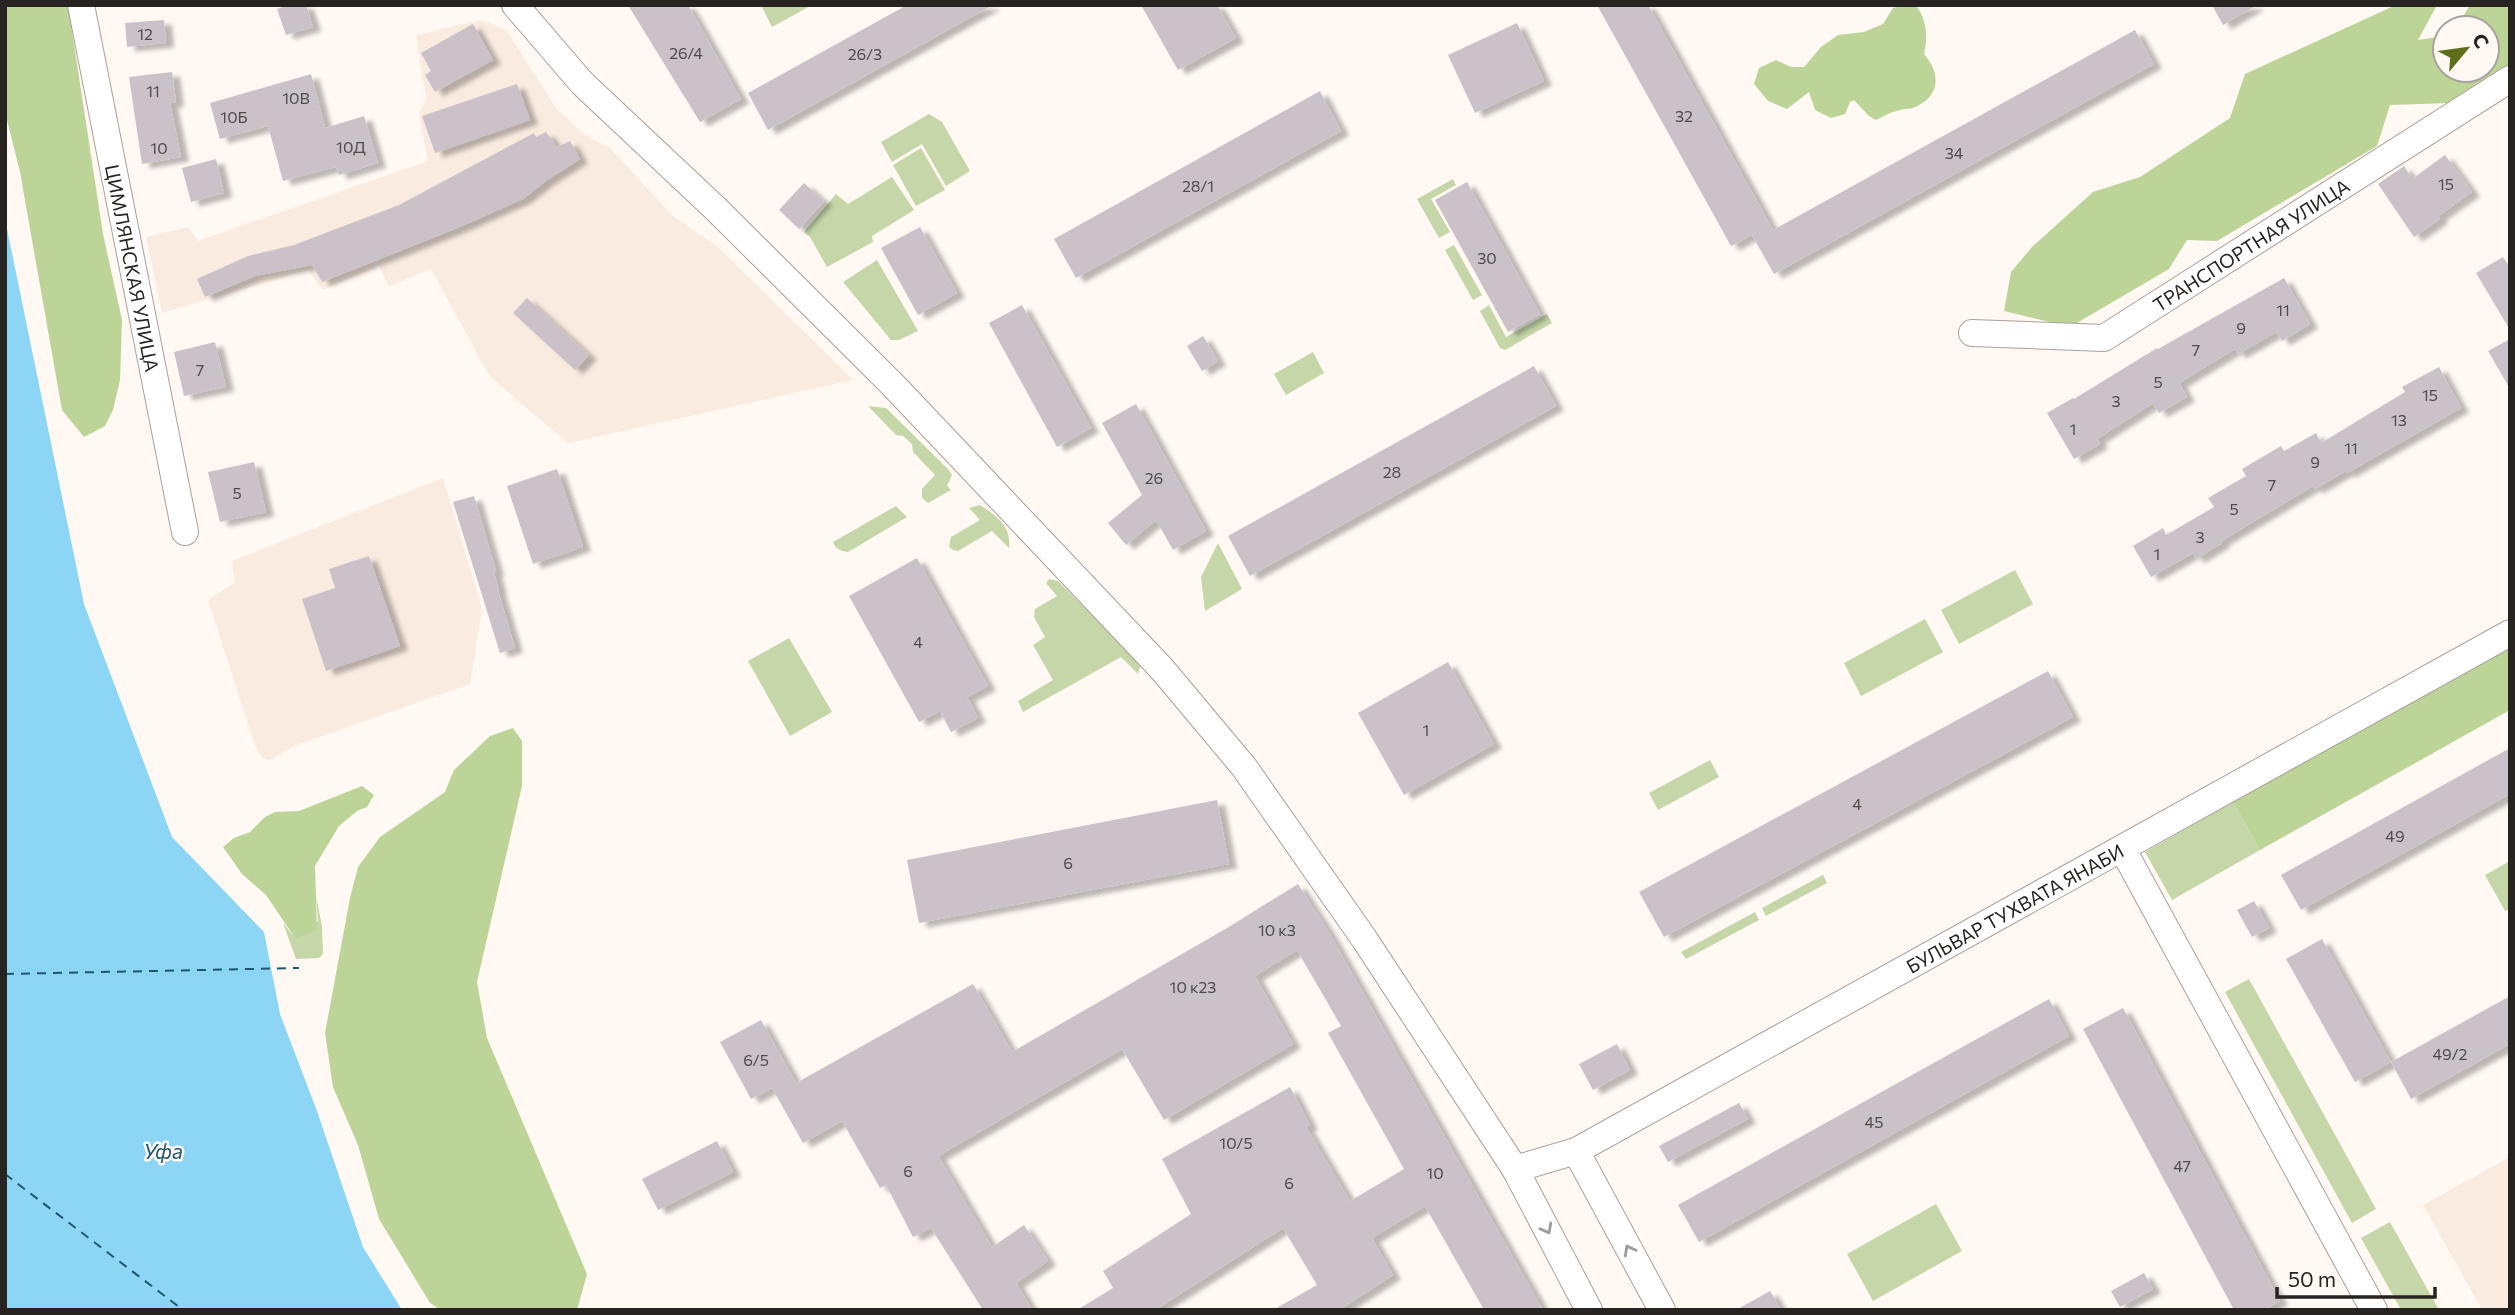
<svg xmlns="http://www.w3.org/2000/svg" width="2515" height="1315" viewBox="0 0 2515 1315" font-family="Commissioner,sans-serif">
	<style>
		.built { fill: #faebe0 }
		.green { fill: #c5d6a9 }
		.forest { fill: #bcd497 }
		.water { fill: #8dd5f5 }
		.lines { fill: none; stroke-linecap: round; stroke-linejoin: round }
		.ferry { stroke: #1e576d; stroke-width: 2; stroke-dasharray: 9 7; stroke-linecap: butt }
		.building { fill: #cac2c8; filter: url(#shadow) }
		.minor-casing { stroke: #a9a19c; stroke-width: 28 }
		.minor { stroke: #fff; stroke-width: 26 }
		.oneway { stroke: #9d9c9b }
		.labels { text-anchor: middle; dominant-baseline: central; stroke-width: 5; stroke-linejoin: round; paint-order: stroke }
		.number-label { font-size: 16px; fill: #4f4b4b }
		.street-label { font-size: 19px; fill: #262321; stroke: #fff8f3 }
		.water-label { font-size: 21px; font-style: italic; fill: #1e576d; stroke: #fff8f3 }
	</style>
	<defs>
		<filter id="shadow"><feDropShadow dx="8" dy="4.5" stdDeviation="2" flood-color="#0004"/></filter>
	</defs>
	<rect width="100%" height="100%" fill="#fff8f3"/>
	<path class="built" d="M 481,20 L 506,30 L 556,108 L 585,135 L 610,148 L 673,216 L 718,247 L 853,380 L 568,443 L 490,377 L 431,269 L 389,286 L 379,266 L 323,290 L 308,270 L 162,313 L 146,237 L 188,227 L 198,241 L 428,161 L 419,114 L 426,98 L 416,35 Z
		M 443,478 L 482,608 L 470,684 L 294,746 L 270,760 L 262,758 L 254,743 L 208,600 L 235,583 L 232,561 Z
		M 2510,1157 L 2510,1310 L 2482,1310 L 2423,1205 Z"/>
	<path class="green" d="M 761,5 L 812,5 L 772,27 Z
		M 929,114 L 942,122 L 970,171 L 946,186 L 922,144 L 892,162 L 881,142 Z
		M 921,148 L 945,190 L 916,206 L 893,165 Z
		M 892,177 L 914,210 L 872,236 L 873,242 L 827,267 L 810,237 L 804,232 L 836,194 L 848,204 Z
		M 1453,179 L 1456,185 L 1431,199 L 1450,232 L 1439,238 L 1417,199 Z
		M 1454,245 L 1482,295 L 1473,300 L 1445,250 Z
		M 877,260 L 918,331 L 899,340 L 891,340 L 843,282 Z
		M 1489,305 L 1506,337 L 1547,314 L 1552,323 L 1505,350 L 1500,348 L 1480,311 Z
		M 1313,352 L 1324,373 L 1286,395 L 1274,374 Z
		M 868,406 L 886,408 L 947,468 L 952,475 L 947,486 L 951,490 L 928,503 L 922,498 L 922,489 L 935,475 L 913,452 L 912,444 L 903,436 L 896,435 Z
		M 980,505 C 996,515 1012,527 1009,548 L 992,531 L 958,551 L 953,550 L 949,547 L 951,537 L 980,520 L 969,508 Z
		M 896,506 L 907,517 L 848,552 C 840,551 836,549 833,542 Z
		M 1218,543 L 1242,589 L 1205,611 L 1201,577 Z
		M 2015,570 L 2033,604 L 1959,644 L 1941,610 Z
		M 1049,579 L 1058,581 L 1141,664 L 1138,674 L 1121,657 L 1023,712 L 1018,701 L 1053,680 L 1033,645 L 1045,637 L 1034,617 L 1035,609 L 1057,596 L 1046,583 Z
		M 1925,619 L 1943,652 L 1861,696 L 1844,663 Z
		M 789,638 L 832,712 L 790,736 L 748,661 Z
		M 1710,760 L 1719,777 L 1658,810 L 1649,793 Z
		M 2233,802 L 2260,850 L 2172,900 L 2145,852 Z
		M 2510,861 L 2510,909 L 2505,911 L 2485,875 Z
		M 1823,875 L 1827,883 L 1766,916 L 1762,908 Z
		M 316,896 L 322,926 L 323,954 L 319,958 L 296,959 L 283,923 L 295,938 L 318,921 Z
		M 1755,912 L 1759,920 L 1686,959 L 1681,952 Z
		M 2249,979 L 2376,1209 L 2352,1223 L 2225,992 Z
		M 1936,1204 L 1962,1251 L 1873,1301 L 1847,1254 Z
		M 2390,1222 L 2439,1310 L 2401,1310 L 2361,1238 Z"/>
	<path class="forest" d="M 5,5 L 68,5 L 103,234 L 122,320 L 120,380 L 113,410 L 105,426 L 84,437 L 62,410 L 20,172 L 5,112 Z
		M 1904,5 L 1915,5 C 1927,17 1928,38 1924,54 C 1941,73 1941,97 1913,108 C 1908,109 1902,109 1897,111 C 1890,112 1883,117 1876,120 L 1869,116 L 1854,100 L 1850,102 L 1845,114 L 1831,118 L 1815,110 L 1809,92 L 1787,109 L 1768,101 L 1754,84 L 1759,68 L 1776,60 L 1791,67 L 1804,67 L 1821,47 L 1838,35 L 1864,32 L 1883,24 L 1893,8 Z
		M 2396,5 L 2437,5 L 2418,40 L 2445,36 L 2445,70 L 2487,70 L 2487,28 L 2456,28 L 2470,5 L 2510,5 L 2510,67 L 2450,103 L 2390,105 L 2377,146 L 2217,241 L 2187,240 L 2169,269 L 2070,327 L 2004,311 L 2011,272 L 2032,247 L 2093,192 L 2140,177 L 2230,118 L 2245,74 Z
		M 2510,646 L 2510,710 L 2260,850 L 2233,802 Z
		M 513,728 L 522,741 L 522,786 L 477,982 L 487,1038 L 587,1274 L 577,1310 L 441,1310 L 430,1303 L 379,1219 L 358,1145 L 333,1087 L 325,1033 L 350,898 L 358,867 L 380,837 L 445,792 L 454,770 L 490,736 Z
		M 362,786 L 374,795 L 367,807 L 357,811 L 339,826 L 315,866 L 317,930 L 295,938 L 266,895 L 242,874 L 223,847 L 234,838 L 250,832 L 265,817 L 275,812 L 299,811 Z"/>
	<path class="water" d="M 5,219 L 84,604 L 172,837 L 264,932 L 280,1014 L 317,1111 L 363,1247 L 402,1310 L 5,1310 Z"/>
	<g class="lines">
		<path class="ferry" d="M 5,974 L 299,968
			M 5,1174 L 183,1310"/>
	</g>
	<path class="building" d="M 289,5 L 306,5 L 313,27 L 286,35 L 277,9 Z
		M 628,5 L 688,5 L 741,99 L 700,122 Z
		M 907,5 L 993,5 L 768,130 L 748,93 Z
		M 1141,5 L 1217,5 L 1236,38 L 1178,70 Z
		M 1597,5 L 1648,5 L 1773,230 L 2135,30 L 2154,64 L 1774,274 L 1752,235 L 1731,246 Z
		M 2212,5 L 2257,5 L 2223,25 Z
		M 164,20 L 166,43 L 127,47 L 125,23 Z
		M 1517,23 L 1544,81 L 1475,113 L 1448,55 Z
		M 473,24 L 493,60 L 435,92 L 425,75 L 431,71 L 421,53 Z
		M 172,72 L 176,102 L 170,103 L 181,157 L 142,164 L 129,77 Z
		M 311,74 L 325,128 L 364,116 L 378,163 L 339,175 L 336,167 L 283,181 L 268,126 L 220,139 L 210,103 Z
		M 517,84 L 530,120 L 435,153 L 422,116 Z
		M 1320,91 L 1341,131 L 1076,278 L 1054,239 Z
		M 546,132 L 557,147 L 570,141 L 580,159 L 547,180 L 523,199 L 460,227 L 322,282 L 312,265 L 255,276 L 205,297 L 197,279 L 248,256 L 294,245 L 399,205 L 534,133 L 536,137 Z
		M 2445,155 L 2472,192 L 2438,216 L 2440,219 L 2414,237 L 2378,184 L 2404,166 L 2412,179 Z
		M 216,159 L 224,193 L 191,202 L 182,168 Z
		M 1467,182 L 1540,314 L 1508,332 L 1435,200 Z
		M 804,183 L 824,201 L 799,229 L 779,210 Z
		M 920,227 L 957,293 L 918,315 L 881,248 Z
		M 2503,257 L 2510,268 L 2510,330 L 2476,273 Z
		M 2284,278 L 2310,324 L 2282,341 L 2276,332 L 2238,354 L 2235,349 L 2179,383 L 2187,397 L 2159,413 L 2153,403 L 2097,439 L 2100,444 L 2074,459 L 2047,413 L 2073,398 L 2074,399 L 2157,348 L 2158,349 Z
		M 527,298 L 589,355 L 575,370 L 513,313 Z
		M 1022,305 L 1091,428 L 1057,447 L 989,323 Z
		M 1203,336 L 1218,361 L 1202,371 L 1187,346 Z
		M 2510,339 L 2510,389 L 2488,351 Z
		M 215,342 L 226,387 L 184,396 L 174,352 Z
		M 1534,366 L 1556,406 L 1250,576 L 1228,536 Z
		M 2439,367 L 2461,408 L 2347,473 L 2346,471 L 2315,489 L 2313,486 L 2221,541 L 2222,543 L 2196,559 L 2193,553 L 2151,577 L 2133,546 L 2163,528 L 2166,535 L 2214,507 L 2208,498 L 2246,476 L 2242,469 L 2281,446 L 2284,451 L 2316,433 L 2321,443 L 2405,392 L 2402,387 Z
		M 1136,404 L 1206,531 L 1173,550 L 1156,520 L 1126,545 L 1108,523 L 1142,495 L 1102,423 Z
		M 254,462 L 266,512 L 220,522 L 208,472 Z
		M 557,469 L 583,547 L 533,564 L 507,486 Z
		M 474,496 L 496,571 L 494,572 L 499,591 L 498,591 L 515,648 L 500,653 L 453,502 Z
		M 369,556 L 400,646 L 326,671 L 302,599 L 335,588 L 329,569 Z
		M 917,558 L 988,686 L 967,697 L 978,718 L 951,732 L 940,711 L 919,722 L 849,596 Z
		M 1448,662 L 1494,744 L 1404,795 L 1358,713 Z
		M 2048,671 L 2073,717 L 1664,937 L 1639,892 Z
		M 2510,748 L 2510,794 L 2301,910 L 2281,875 Z
		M 1217,800 L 1229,864 L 919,923 L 907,860 Z
		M 1298,884 L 1328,931 L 1543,1310 L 1484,1310 L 1425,1206 L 1372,1238 L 1393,1275 L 1339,1310 L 1273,1310 L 1317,1285 L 1283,1228 L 1155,1310 L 1077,1310 L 1113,1288 L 1103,1271 L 1191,1214 L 1162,1159 L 1290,1087 L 1310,1125 L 1306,1127 L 1350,1201 L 1404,1169 L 1328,1033 L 1341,1026 L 1297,950 L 1255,976 L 1293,1044 L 1164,1120 L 1122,1049 L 938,1156 L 992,1247 L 1024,1225 L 1048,1261 L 1016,1283 L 1032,1310 L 983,1310 L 931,1228 L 913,1237 L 886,1185 L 880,1188 L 842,1121 L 803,1143 L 772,1088 L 751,1099 L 720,1042 L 761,1020 L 796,1083 L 973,984 L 1012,1052 L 1227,928 Z
		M 2254,901 L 2269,928 L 2252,937 L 2237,910 Z
		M 2322,939 L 2391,1062 L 2355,1082 L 2286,959 Z
		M 2510,996 L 2510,1044 L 2411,1099 L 2391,1062 Z
		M 2049,999 L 2069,1036 L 1699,1242 L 1678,1205 Z
		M 2123,1008 L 2280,1301 L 2263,1310 L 2234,1310 L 2083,1029 Z
		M 1617,1044 L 1630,1070 L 1593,1090 L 1579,1064 Z
		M 1739,1103 L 1748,1119 L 1668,1162 L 1659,1146 Z
		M 717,1141 L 733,1172 L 658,1210 L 642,1179 Z
		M 2144,1273 L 2153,1289 L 2120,1307 L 2111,1291 Z
		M 1770,1291 L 1781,1310 L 1736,1310 Z"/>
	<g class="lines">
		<g class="minor-casing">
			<g id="minor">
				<path id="s1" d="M 81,5 L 185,532"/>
				<path d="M 515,5 L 582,83 L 716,209 L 893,385 L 1162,669 L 1244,767 L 1365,940 L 1515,1169 L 1589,1310"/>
				<path id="s2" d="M 1972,333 L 2104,338 L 2510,79"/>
				<path d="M 2122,848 L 2374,1310"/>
				<path d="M 1576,1151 L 1662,1310"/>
				<path id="s3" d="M 1515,1169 L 1576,1151 L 2510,633"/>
			</g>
		</g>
		<use href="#minor" class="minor"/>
	</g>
	<defs><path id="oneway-chevron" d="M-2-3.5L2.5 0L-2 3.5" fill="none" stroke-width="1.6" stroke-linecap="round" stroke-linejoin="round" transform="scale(1.75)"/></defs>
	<g class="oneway">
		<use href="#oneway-chevron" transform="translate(1547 1229) rotate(62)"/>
		<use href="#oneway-chevron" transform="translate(1629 1250) rotate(-118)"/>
	</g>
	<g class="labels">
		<g class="number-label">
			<text x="145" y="33">12</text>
			<text x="686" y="52">26/4</text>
			<text x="865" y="53">26/3</text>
			<text x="153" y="90">11</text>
			<text x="296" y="97">10В</text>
			<text x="1684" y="115">32</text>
			<text x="234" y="116">10Б</text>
			<text x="351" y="146">10Д</text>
			<text x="159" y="147">10</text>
			<text x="1954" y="152">34</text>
			<text x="2446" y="183">15</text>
			<text x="1198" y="185">28/1</text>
			<text x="1487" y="257">30</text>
			<text x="2283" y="309">11</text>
			<text x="2241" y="327">9</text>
			<text x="2196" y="349">7</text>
			<text x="200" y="369">7</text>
			<text x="2158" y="381">5</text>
			<text x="2430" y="394">15</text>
			<text x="2116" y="400">3</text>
			<text x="2399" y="419">13</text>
			<text x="2073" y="428">1</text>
			<text x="2351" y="447">11</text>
			<text x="2315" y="461">9</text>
			<text x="1392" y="471">28</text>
			<text x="1154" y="477">26</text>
			<text x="2272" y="484">7</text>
			<text x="237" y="492">5</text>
			<text x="2234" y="508">5</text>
			<text x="2200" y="536">3</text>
			<text x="2157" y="553">1</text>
			<text x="918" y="641">4</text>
			<text x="1426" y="729">1</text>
			<text x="1857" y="803">4</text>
			<text x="2395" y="835">49</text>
			<text x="1068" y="862">6</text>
			<text x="1277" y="929">10 к3</text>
			<text x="1193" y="986">10 к23</text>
			<text x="2450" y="1053">49/2</text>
			<text x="756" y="1059">6/5</text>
			<text x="1874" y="1121">45</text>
			<text x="1236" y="1142">10/5</text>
			<text x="2182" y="1165">47</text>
			<text x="908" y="1170">6</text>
			<text x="1435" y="1172">10</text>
			<text x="1289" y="1182">6</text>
		</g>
		<g class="street-label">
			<text stroke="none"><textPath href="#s2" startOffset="306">ТРАНСПОРТНАЯ УЛИЦА</textPath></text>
			<text stroke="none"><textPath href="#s1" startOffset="268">ЦИМЛЯНСКАЯ УЛИЦА</textPath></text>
			<text stroke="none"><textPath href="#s3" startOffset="565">БУЛЬВАР ТУХВАТА ЯНАБИ</textPath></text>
		</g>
		<g class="water-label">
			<text x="163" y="1150">Уфа</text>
		</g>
	</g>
	<rect width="2515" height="1315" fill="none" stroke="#262321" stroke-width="14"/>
	<g transform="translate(2466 49) rotate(61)"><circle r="33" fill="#fff8f3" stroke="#a8a39f" stroke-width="2"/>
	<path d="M0-5L12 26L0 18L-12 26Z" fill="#5e6e1a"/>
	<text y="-10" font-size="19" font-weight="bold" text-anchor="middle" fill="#262321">С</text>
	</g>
	<path d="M2277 1287v10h158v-10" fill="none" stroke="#262321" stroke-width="3.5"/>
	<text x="2288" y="1287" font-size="21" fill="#262321" stroke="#fff8f3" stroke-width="5" paint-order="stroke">50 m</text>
</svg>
